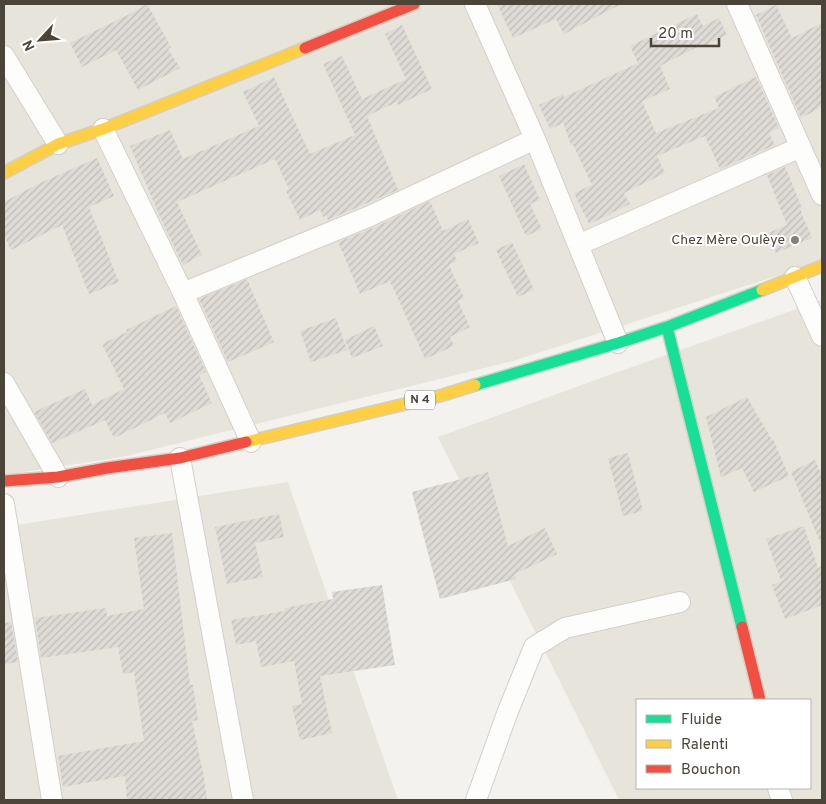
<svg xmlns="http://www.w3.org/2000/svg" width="826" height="804" viewBox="0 0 826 804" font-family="Overpass,sans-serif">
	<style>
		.residential { fill: #e7e4dc; fill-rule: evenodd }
		.building { fill: url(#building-hatch) }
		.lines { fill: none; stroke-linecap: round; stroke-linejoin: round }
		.street-casing { stroke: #d2d0cb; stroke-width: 22 }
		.fast-casing { stroke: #d3cfc5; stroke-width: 14 }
		.slow-casing { stroke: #d3cfc5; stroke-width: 14 }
		.jam-casing { stroke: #d3cfc5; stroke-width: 14 }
		.street { stroke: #fdfdfc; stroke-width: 20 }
		.fast { stroke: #16e098; stroke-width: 11 }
		.slow { stroke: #ffcf43; stroke-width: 11 }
		.jam { stroke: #f24e42; stroke-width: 11 }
		.poi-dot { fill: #868178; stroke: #fff; stroke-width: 2 }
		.labels { text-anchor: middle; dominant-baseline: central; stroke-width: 4; stroke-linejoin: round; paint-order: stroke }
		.shield { fill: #fff; stroke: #817c74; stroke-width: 1 }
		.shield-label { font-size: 12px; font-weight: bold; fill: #4b4439 }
		.poi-label { font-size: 14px; fill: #4b4439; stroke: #fff; text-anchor: end }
	</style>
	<defs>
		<pattern id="building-hatch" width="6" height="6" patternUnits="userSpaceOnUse" patternTransform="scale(1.25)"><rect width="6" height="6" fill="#dedbd6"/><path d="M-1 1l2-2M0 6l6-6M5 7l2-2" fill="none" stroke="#c0bdb8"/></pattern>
	</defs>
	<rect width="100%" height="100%" fill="#f4f2ee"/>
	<path class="residential" d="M 4,4 L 822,4 L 822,259 L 792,271 L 513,361 L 122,457 L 4,475 Z
		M 822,300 L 822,800 L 619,800 L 438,437 L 598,379 ZM 637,700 L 810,700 L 810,788 L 637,788 Z
		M 288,482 L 398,800 L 4,800 L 4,527 Z"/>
	<path class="building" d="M 147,4 L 171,47 L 168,49 L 180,68 L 138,90 L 116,50 L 82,67 L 70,43 L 126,16 Z
		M 497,4 L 621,4 L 564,34 L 556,19 L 513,38 Z
		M 776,5 L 792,38 L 822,23 L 822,107 L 801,118 L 756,15 Z
		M 697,14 L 703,26 L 719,18 L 727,35 L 702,47 L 701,45 L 660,66 L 670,89 L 642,101 L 656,133 L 719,108 L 714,97 L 756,77 L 779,128 L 769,133 L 775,145 L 720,169 L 705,136 L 657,156 L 665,173 L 624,193 L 630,204 L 611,213 L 611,214 L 589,224 L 574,193 L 592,185 L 573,145 L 571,145 L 563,123 L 550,129 L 539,105 L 563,94 L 564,97 L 634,65 L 638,63 L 630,46 Z
		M 402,25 L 432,89 L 398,105 L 397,102 L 367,116 L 398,190 L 328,220 L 326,215 L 323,217 L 320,210 L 300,220 L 286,191 L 289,189 L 275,159 L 177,202 L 202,255 L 183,265 L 160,217 L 130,146 L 170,130 L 183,159 L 259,126 L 243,92 L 274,77 L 310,154 L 355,135 L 323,64 L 342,56 L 362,99 L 406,79 L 385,34 Z
		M 97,158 L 114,196 L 89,207 L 119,282 L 89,294 L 62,225 L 11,250 L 4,235 L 4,202 L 40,183 Z
		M 524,164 L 540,200 L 530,204 L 542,229 L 526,236 L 499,176 Z
		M 785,167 L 786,171 L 787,171 L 802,208 L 800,209 L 812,238 L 776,253 L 768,233 L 787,225 L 767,175 Z
		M 430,201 L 443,231 L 468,219 L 479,243 L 454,254 L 457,261 L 449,265 L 464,298 L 458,301 L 470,327 L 450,337 L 454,346 L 425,359 L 390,281 L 360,294 L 338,242 L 375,227 Z
		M 512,242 L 534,290 L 518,297 L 496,250 Z
		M 247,279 L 274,342 L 228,362 L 199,299 Z
		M 176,306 L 206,372 L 199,375 L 212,403 L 170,423 L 165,413 L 114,438 L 105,420 L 52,443 L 34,412 L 85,389 L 92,405 L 124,389 L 102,344 L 127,332 L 126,330 Z
		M 336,318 L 347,350 L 311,362 L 300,331 Z
		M 374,326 L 383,346 L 352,358 L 345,340 Z
		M 747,397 L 772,440 L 773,439 L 789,476 L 754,492 L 742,468 L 721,477 L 706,417 Z
		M 628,453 L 643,511 L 623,516 L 608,458 Z
		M 815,460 L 822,475 L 822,547 L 791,472 Z
		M 488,472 L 508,546 L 545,528 L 557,554 L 515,574 L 516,579 L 440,599 L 412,492 Z
		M 279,514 L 284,537 L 255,543 L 263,577 L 227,584 L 215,527 Z
		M 804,526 L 818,568 L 822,566 L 822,605 L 785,619 L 772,585 L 781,581 L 766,539 Z
		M 172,533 L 190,685 L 193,685 L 198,720 L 192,721 L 204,777 L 207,800 L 127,800 L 125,776 L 63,787 L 58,756 L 144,741 L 134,672 L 123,674 L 118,647 L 41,658 L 35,618 L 106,608 L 107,616 L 144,609 L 134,538 Z
		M 382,585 L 395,665 L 320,676 L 332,733 L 300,740 L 292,706 L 302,704 L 294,661 L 261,667 L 256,641 L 236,645 L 231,620 L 285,611 L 285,608 L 333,599 L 332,592 Z
		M 11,622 L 18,662 L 4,664 L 4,623 Z"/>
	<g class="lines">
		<g class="street-casing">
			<path id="street" d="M 475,4 L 535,139 L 618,343
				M 737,4 L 822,195
				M 4,56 L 58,144
				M 103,129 L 183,293 L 251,442
				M 578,245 L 801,147
				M 795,277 L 822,336
				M 183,293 L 370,216 L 535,139
				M 4,383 L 58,477
				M 180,458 L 243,800
				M 4,504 L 52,800
				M 778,788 L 782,800
				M 476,800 L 508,711 L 534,647 L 565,628 L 680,602"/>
		</g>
		<g class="fast-casing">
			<path id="fast" d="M 667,327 L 742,627
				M 475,385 L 618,343 L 667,327 L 762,290"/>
		</g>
		<g class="slow-casing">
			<path id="slow" d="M 4,173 L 58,144 L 103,129 L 305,48
				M 762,290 L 822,266
				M 246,442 L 443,395 L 475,385"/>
		</g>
		<g class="jam-casing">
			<path id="jam" d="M 305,48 L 414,4
				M 4,481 L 58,477 L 107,468 L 180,458 L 246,442
				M 742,627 L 760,700"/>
		</g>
		<use href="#street" class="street"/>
		<use href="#fast" class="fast"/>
		<use href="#slow" class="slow"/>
		<use href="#jam" class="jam"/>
	</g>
	<circle class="poi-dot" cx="795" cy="240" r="5"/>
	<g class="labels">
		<rect class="shield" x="405" y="390.5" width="30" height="19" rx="4"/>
		<g class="shield-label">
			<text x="420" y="400">N 4</text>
		</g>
		<g class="poi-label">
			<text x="785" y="240">Chez Mère Oulèye</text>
		</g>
	</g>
	<rect width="826" height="804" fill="none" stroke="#4b4439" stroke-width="10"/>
	<rect x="636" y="699" width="175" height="90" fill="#ffffff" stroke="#b7b4b0"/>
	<rect x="646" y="715" width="25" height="8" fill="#16e098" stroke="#b7b4b0"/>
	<text x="681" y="724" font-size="15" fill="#4b4439">Fluide</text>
	<rect x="646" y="740" width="25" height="8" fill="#ffcf43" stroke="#b7b4b0"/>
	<text x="681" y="749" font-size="15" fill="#4b4439">Ralenti</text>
	<rect x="646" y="765" width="25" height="8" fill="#f24e42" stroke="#b7b4b0"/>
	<text x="681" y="774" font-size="15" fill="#4b4439">Bouchon</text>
	<g transform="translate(40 40) rotate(244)" stroke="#ffffff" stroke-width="4" paint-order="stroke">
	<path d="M0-4L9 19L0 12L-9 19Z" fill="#4b4439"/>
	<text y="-8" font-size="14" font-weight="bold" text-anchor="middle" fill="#4b4439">N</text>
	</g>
	<path d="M651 38v8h68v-8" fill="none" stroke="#4b4439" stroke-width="2.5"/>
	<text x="658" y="38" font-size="15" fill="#4b4439" stroke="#ffffff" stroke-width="4" paint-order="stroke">20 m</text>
</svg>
